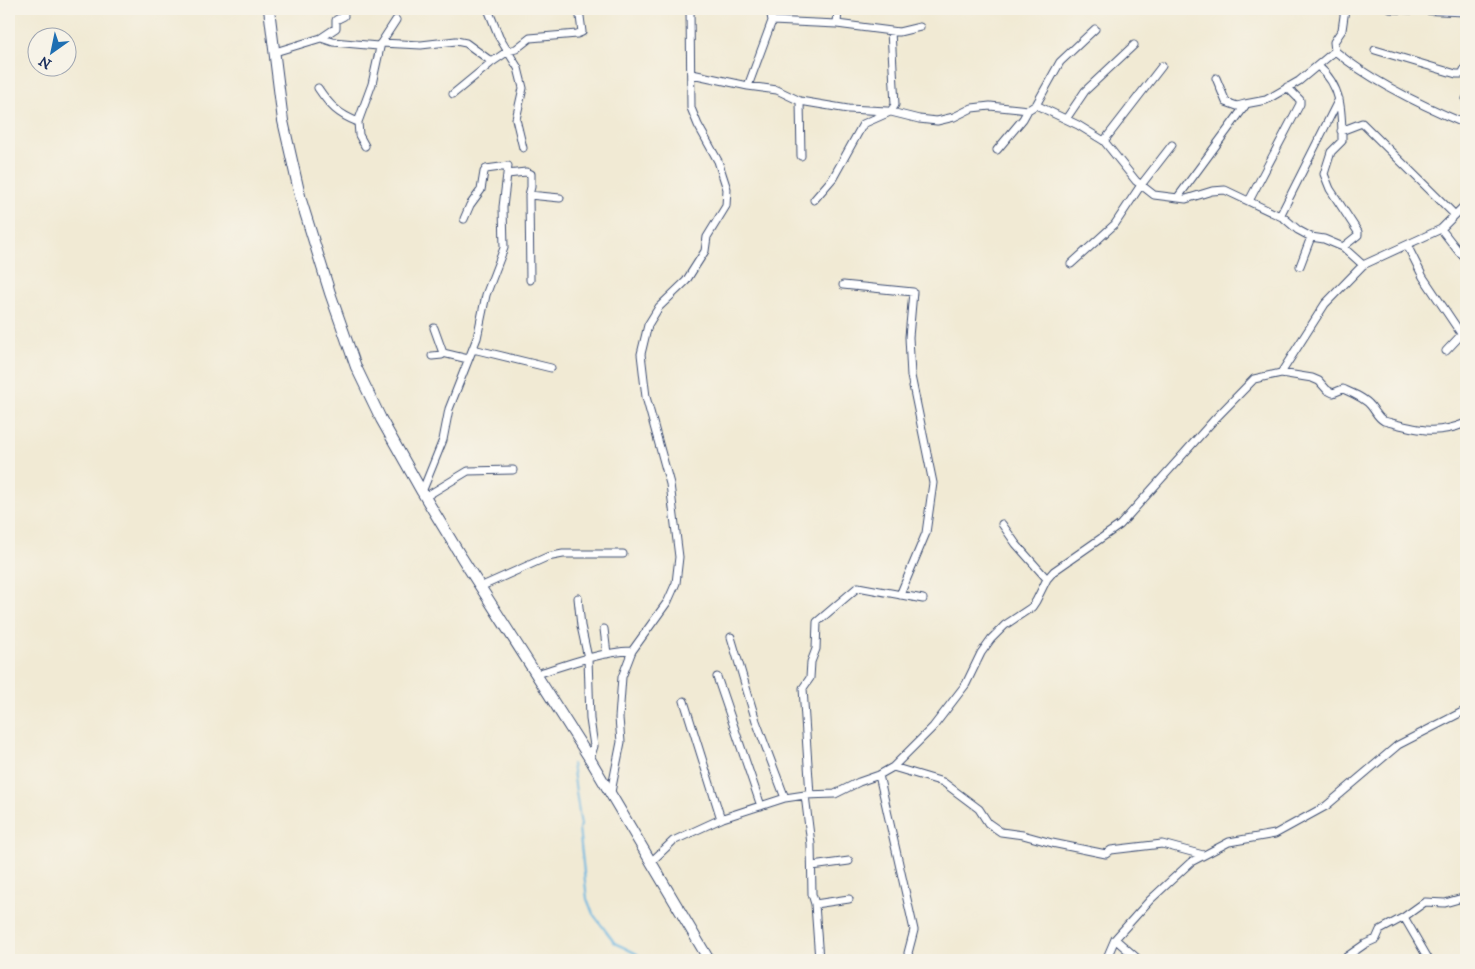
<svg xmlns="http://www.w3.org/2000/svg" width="1475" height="969" viewBox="0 0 1475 969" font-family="'IM FELL DW Pica',serif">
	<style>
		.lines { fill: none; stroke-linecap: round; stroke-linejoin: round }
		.stream { stroke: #68b5e1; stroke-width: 2 }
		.minor-casing { stroke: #3b4b70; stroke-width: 9 }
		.secondary-casing { stroke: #3b4b70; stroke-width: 12 }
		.minor { stroke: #fff; stroke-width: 7 }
		.secondary { stroke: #fff; stroke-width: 10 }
	</style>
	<rect width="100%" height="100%" fill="#f7f3e8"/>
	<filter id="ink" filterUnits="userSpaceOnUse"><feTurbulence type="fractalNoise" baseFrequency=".02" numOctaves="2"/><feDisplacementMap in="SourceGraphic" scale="10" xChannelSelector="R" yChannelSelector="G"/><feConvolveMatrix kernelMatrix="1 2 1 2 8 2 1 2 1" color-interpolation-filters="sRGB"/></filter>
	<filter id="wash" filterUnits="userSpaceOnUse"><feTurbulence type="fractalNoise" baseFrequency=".0096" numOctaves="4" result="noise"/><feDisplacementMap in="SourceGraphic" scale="20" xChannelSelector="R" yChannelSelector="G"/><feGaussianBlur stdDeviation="1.12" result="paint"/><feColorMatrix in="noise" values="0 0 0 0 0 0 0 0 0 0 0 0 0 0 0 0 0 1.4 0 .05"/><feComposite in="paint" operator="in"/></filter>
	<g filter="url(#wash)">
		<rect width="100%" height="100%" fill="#f1ead4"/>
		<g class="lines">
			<path class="stream" d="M 572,764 L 581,826 L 579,828 L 587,899 L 593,914 L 615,943 L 637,954 L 644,960"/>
		</g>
	</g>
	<g filter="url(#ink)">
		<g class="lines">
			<g class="minor-casing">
				<path id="minor" d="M 488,9 L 499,37 L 518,68 L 523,88 L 516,119 L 523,148
					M 1345,9 L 1342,30 L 1334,42 L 1335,51 C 1371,81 1423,106 1466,124
					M 1390,9 L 1466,12
					M 772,21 L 837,24 L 899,32 L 920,27
					M 837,24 L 838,9
					M 321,38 L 336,28 L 336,20 L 344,16 L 343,12 L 349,9
					M 1375,50 L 1456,74 L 1462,74 L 1466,66
					M 275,52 L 321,38 L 333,42 L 378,46 L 381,43 L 421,45 L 456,41 L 466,43 L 492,62
					M 1318,66 C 1342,86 1342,112 1342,141 L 1331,152 L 1324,174 L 1330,189 L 1358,232 L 1358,235 L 1343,247
					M 692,74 L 748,86 L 777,90 L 800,101 L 848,109 L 887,111 L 919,119 L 937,121 L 954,117 L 972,108 L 990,106 L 1028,110
					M 1216,78 L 1226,102 L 1237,106 L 1245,104
					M 748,86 L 772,21 L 770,9
					M 318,88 C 330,106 338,114 358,122
					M 453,94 L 492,62 L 508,51 L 516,49 L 530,38 L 577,34 L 582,32 L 579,9
					M 1466,99 L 1466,100
					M 800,101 L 801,156
					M 1036,105 L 1078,125 L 1104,141 L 1136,181 L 1154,195 L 1186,199 L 1212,191 L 1225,190 L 1284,218 L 1298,230 L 1311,237 L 1324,239 L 1343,247 L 1363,265
					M 1066,119 L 1085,91 L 1134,45
					M 1341,131 L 1362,123 L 1455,215
					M 1104,141 L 1162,66
					M 365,146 L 359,135 L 358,122 L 372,84 L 381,43 L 396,20
					M 997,150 L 1023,119 L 1028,110 L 1036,105 L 1060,62 L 1095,29
					M 507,174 L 526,172 L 531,174 L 531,187 L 529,195 L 530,280
					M 529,195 L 560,198
					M 1178,197 L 1245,106 L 1245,104 L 1266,100 L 1299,81 L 1335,51
					M 814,200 L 833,178 L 863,124 L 890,112 L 895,105 L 891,31
					M 1249,201 L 1300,104 L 1300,100 L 1287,87
					M 1280,216 L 1339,99
					M 1441,229 L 1459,252 L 1466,257
					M 1407,245 L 1423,277 L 1466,341
					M 1071,264 L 1115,224 L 1141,185 L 1172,145
					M 1300,266 L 1311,237
					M 843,285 L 913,292 L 909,337 L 911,376 L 933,483 L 926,533 L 900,595
					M 434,328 L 443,353
					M 473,349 L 551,368
					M 1446,351 L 1462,334
					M 432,356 L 442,355 L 443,353 L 468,359
					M 1281,373 L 1325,304 L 1363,265 L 1441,229 L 1466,204
					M 422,492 L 443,440 L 449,409 L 477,338 L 486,295 L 504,248 L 503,207 L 508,166 L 486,169 L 484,172 L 481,190 L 470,205 L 464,219
					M 425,497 L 468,471 L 513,470
					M 1002,524 L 1016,544 L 1047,579
					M 480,587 L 547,557 L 563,554 L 623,554
					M 578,598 L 581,626 L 588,658 L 590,719 L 594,746 L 590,759
					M 604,629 L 607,654
					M 731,637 L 756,721 L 785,798
					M 537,674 C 568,664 599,652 632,651
					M 717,677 L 761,806
					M 684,701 L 721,819
					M 893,767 L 943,782 L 979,809 L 988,823 L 1001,832 L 1023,835 L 1052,843 L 1106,854 L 1111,850 L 1162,844 L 1203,855
					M 879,775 L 914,930 L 908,953 L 910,960
					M 611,792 L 621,742 L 619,718 L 622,677 L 632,651 L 668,601 L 676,583 L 679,557 L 670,484 L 646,397 L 641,354 L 648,325 L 659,307 L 686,281 L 705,251 L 707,237 L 726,206 L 727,189 L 718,161 L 698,125 L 691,108 L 690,9
					M 805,795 L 811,844 L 812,894 L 815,904 L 819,960
					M 810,795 L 803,688 L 810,678 L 811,662 L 816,649 L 817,622 L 858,587 L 923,599
					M 651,862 L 673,841 L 723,818 L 785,798 L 805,795 L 835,794 L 859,782 L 879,775 L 893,767 L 933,727 L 966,684 L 981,653 L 991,639 L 1005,625 L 1032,607 L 1036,601 L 1047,579 L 1054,571 L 1120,525 L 1213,421 L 1254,379 L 1281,373 L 1312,378 L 1319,381 L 1327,390 L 1333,393 L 1343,389 C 1352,393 1365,398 1371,406 C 1376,412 1377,417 1384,421 C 1416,429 1434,436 1466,423
					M 812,866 L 849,861
					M 815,904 L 849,899
					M 1404,917 L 1429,960
					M 1115,939 L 1139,960
					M 1106,960 L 1115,939 L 1150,900 L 1191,862 L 1229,842 L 1275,834 L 1326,806 L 1398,745 L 1466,710
					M 1342,960 L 1365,944 L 1376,939 L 1380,930 L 1404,917 L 1425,902 L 1445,903 L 1466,897"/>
			</g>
			<g class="secondary-casing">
				<path id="secondary" d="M 269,9 L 283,121 L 301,200 L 330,293 L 356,367 L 381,419 L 422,492 L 462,558 L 590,759 L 709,960"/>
			</g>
			<use href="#minor" class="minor"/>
			<use href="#secondary" class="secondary"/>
		</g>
	</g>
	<rect width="1475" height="969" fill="none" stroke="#f7f3e8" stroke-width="30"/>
	<g transform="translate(52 52) rotate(213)"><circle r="24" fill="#f7f3e8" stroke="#9fa5b1"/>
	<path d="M0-4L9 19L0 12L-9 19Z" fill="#1f6fb2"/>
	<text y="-8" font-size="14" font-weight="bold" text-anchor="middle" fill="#1b2f5e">N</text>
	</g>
</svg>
